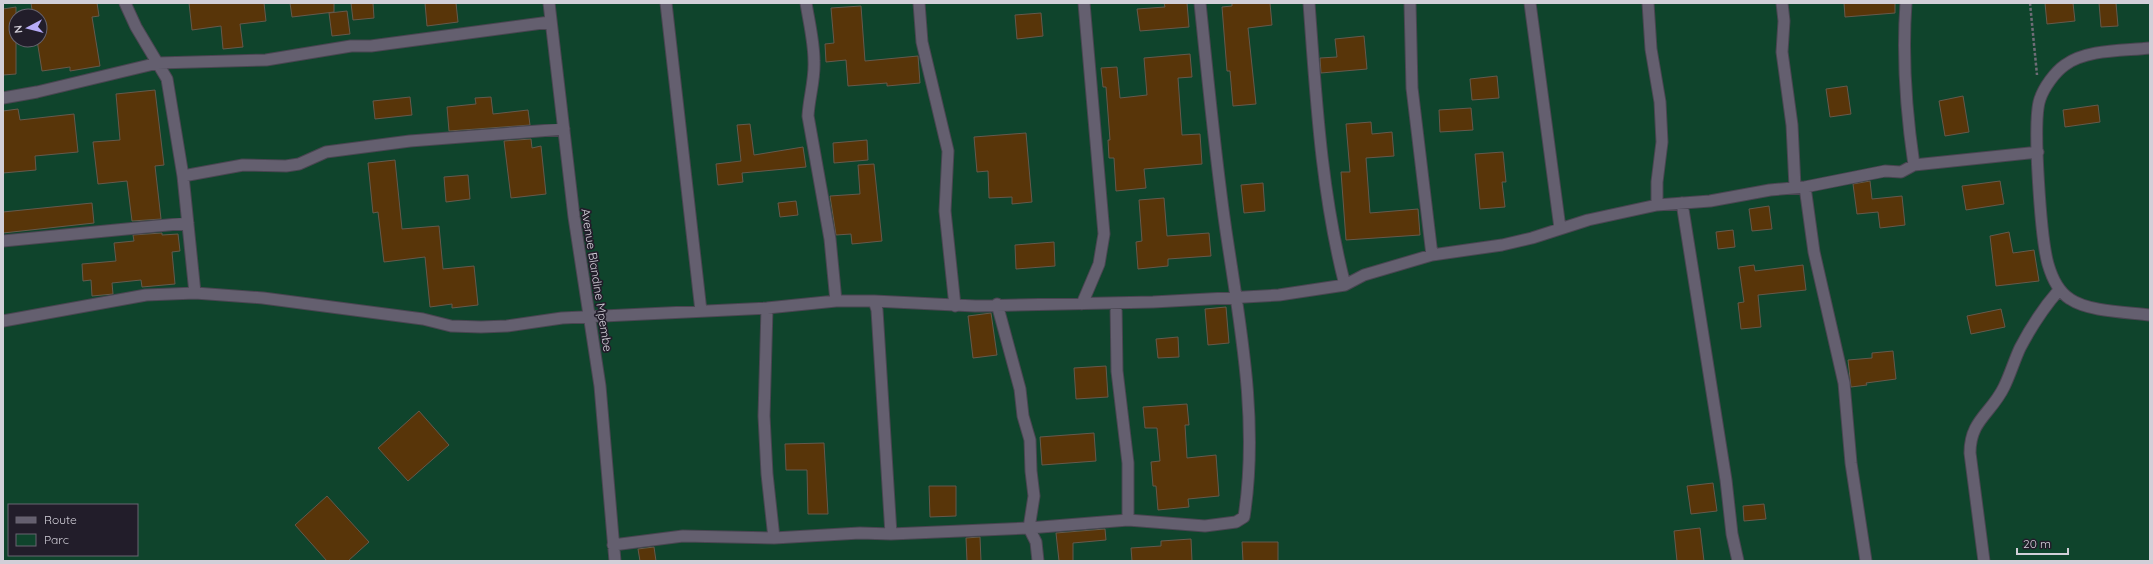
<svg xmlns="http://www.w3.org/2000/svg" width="2153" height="564" viewBox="0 0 2153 564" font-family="Quicksand,sans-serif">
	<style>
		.green { fill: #0f442c; fill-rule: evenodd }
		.building { fill: #583509; stroke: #65594c }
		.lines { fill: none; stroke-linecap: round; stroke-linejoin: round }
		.minor-casing { stroke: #494551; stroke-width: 13 }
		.path { stroke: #6f6c77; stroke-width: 2.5; stroke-dasharray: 3 2; stroke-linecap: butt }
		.minor { stroke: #645f6f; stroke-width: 11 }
		.labels { text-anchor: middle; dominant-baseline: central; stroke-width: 3.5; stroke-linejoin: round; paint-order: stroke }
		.street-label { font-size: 12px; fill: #d2cfd8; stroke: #221d2a }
	</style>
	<rect width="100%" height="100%" fill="#2b2734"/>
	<path class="green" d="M 3,3 L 2150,3 L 2150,561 L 3,561 ZM 16,16 L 40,16 L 40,40 L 16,40 ZM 9,505 L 137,505 L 137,555 L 9,555 Z"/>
	<path class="building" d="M 31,3 L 97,3 L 99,16 L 92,17 L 100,66 L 70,71 L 70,67 L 42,71 L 37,40 L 40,40 L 40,16 L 33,16 Z
		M 189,3 L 264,3 L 266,21 L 240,24 L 243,47 L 223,49 L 221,26 L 192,30 Z
		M 290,3 L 334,3 L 334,12 L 292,17 Z
		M 351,3 L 373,3 L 374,18 L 353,20 Z
		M 425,3 L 456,3 L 458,22 L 427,26 Z
		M 1164,3 L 1187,3 L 1189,27 L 1140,31 L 1137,9 L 1165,7 Z
		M 1232,3 L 1270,3 L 1272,25 L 1248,28 L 1256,104 L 1233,106 L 1230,71 L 1227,71 L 1222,7 L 1232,6 Z
		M 1844,3 L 1895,3 L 1895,13 L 1845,17 Z
		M 2045,3 L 2073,3 L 2075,21 L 2047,24 Z
		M 2099,3 L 2116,3 L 2118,26 L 2101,27 Z
		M 861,6 L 865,61 L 918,56 L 920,83 L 887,86 L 887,83 L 848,86 L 846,60 L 826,62 L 825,44 L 834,43 L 831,8 Z
		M 16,7 L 16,74 L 3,75 L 3,9 Z
		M 347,11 L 350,34 L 332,36 L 329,13 Z
		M 1041,13 L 1043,36 L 1017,39 L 1015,15 Z
		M 1364,36 L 1367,69 L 1321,73 L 1320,58 L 1337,57 L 1335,39 Z
		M 1190,54 L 1192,77 L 1178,78 L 1182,135 L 1200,134 L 1202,164 L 1144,169 L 1146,188 L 1116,191 L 1114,158 L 1109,158 L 1108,140 L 1110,140 L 1106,87 L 1103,87 L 1101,68 L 1117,67 L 1120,98 L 1147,95 L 1144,58 Z
		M 1497,76 L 1499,98 L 1472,100 L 1470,79 Z
		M 1847,86 L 1851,114 L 1830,117 L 1826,89 Z
		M 155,90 L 164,165 L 155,166 L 161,219 L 132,221 L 127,181 L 98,184 L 93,142 L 120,140 L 116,94 Z
		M 1963,96 L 1969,132 L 1945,136 L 1939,101 Z
		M 410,97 L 412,115 L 375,119 L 373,101 Z
		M 491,97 L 493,114 L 528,110 L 530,125 L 449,131 L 447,107 L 476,104 L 475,98 Z
		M 2098,105 L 2100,122 L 2065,127 L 2063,110 Z
		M 1471,108 L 1473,130 L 1440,132 L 1439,110 Z
		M 18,109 L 20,120 L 74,114 L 78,152 L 35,156 L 36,170 L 3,173 L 3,111 Z
		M 1371,122 L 1372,134 L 1392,132 L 1394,156 L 1366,158 L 1370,213 L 1418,209 L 1420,235 L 1346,240 L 1341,172 L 1350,172 L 1346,124 Z
		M 750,124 L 754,155 L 803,147 L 806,167 L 742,173 L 743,182 L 718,185 L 716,164 L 741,161 L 737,125 Z
		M 1026,133 L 1032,202 L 1012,204 L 1012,197 L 989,198 L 988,171 L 977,172 L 974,137 Z
		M 531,139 L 532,148 L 541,146 L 546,194 L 511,198 L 504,141 Z
		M 867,140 L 868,160 L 834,163 L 833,143 Z
		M 1503,152 L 1506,182 L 1502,182 L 1505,207 L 1480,209 L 1475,154 Z
		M 395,160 L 402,229 L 439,226 L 443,269 L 474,266 L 478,305 L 452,308 L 452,304 L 430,307 L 425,257 L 384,262 L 378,212 L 373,213 L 368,163 Z
		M 874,164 L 882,241 L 852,244 L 851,234 L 836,235 L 830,196 L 860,194 L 858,165 Z
		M 468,175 L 470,199 L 446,202 L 444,177 Z
		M 1870,181 L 1872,199 L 1902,196 L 1905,225 L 1880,228 L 1878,212 L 1857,214 L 1853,184 Z
		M 2000,181 L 2004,204 L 1966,210 L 1962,186 Z
		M 1263,183 L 1265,211 L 1244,213 L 1241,185 Z
		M 1164,198 L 1167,236 L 1209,233 L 1211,256 L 1168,259 L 1168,266 L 1138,269 L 1136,242 L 1142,241 L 1139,200 Z
		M 796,201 L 798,215 L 780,217 L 778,203 Z
		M 92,203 L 94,223 L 3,233 L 3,212 Z
		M 1769,206 L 1772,229 L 1752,231 L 1749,209 Z
		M 1733,230 L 1735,247 L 1718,249 L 1716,232 Z
		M 2009,232 L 2013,253 L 2034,250 L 2039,281 L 1996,286 L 1990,236 Z
		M 162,233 L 162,235 L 178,234 L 180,251 L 172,252 L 175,284 L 142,287 L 141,280 L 112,283 L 113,294 L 92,296 L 91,280 L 83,281 L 82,264 L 116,261 L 114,243 L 134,241 L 133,235 Z
		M 1054,242 L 1055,266 L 1016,269 L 1015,245 Z
		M 1754,265 L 1755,271 L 1803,265 L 1806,290 L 1758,295 L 1761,327 L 1741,329 L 1738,303 L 1744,302 L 1739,267 Z
		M 1226,307 L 1229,343 L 1208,345 L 1205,309 Z
		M 2001,309 L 2005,327 L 1971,334 L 1967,316 Z
		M 991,313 L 997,355 L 973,358 L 968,316 Z
		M 1178,337 L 1179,357 L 1158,358 L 1156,339 Z
		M 1893,351 L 1896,379 L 1866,383 L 1867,385 L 1851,387 L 1848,360 L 1872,358 L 1872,353 Z
		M 1106,366 L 1108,397 L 1076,399 L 1074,368 Z
		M 1187,404 L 1189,425 L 1185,425 L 1187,458 L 1216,455 L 1219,496 L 1188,499 L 1189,507 L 1158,510 L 1156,486 L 1153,486 L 1151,462 L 1160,461 L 1157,428 L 1145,428 L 1143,407 Z
		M 419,411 L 449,445 L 408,481 L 378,448 Z
		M 1094,433 L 1096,461 L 1042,465 L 1040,437 Z
		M 824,443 L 828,514 L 808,514 L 807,470 L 786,470 L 785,444 Z
		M 1713,483 L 1717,511 L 1691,514 L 1687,486 Z
		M 929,486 L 956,486 L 956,516 L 930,517 Z
		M 327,496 L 369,542 L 348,561 L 327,561 L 295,525 Z
		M 1764,504 L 1766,519 L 1744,521 L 1743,506 Z
		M 1700,528 L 1704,561 L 1677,561 L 1674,531 Z
		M 1105,529 L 1106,540 L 1073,543 L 1073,561 L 1059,561 L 1056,533 Z
		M 980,537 L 981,561 L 967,561 L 966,538 Z
		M 1191,539 L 1192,561 L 1132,561 L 1131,548 L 1161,546 L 1161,541 Z
		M 1242,542 L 1278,542 L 1278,561 L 1243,561 Z
		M 654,547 L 656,561 L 640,561 L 638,549 Z"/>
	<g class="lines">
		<g class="minor-casing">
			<path id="minor" d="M 125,3 L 136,27 L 167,79 L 183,176 L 195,293
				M 549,3 L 574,217 L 600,386 L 615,561
				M 666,3 L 701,311
				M 806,3 C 809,22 814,42 814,61 C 815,80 809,97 808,116 L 830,239 L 836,301
				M 919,3 L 922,42 L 948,151 L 945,211 L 955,306
				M 1309,3 C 1316,97 1321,192 1345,285
				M 1410,3 L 1412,88 L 1432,255
				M 1530,3 L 1560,228
				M 1648,3 L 1651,49 L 1660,102 L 1662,142 L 1657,182 L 1657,205
				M 1782,3 L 1784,21 L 1782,52 L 1792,125 L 1795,187
				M 1906,3 C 1902,58 1906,111 1914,165
				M 2150,48 C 2123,51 2087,49 2065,65 C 2055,72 2044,87 2040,99 C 2032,121 2041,239 2048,264 C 2052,278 2059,292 2070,299 C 2089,312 2128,312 2150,315
				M 3,98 L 37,92 L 158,63 L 266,60 L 351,46 L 371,46 L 550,22
				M 183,176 L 243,165 L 286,166 L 299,164 L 326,152 L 410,141 L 564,129
				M 1805,187 L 1814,252 L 1844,383 L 1851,463 L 1866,561
				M 1682,203 L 1726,480 L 1732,534 L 1738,561
				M 3,241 L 188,223
				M 874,301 L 877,310 L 891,534
				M 1116,303 L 1117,371 L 1128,463 L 1128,520
				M 997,304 L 1020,389 L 1023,416 L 1030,440 L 1031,471 L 1034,496 L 1029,528 L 1036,542 L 1038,561
				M 1082,304 L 1099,264 L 1104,234 L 1084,3
				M 767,308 L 764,416 L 767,474 L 774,538
				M 3,321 L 146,295 L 195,293 L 263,298 L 423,319 L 451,326 L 481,327 L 507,326 L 562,318 L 767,308 L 836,301 L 874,301 L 975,306 L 1153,302 L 1279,295 L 1345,285 L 1364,275 L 1432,255 L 1502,245 L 1532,238 L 1588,220 L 1657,205 L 1710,201 L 1770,190 L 1805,187 L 1885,171 L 1901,172 L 1914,165 L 2038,152
				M 613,545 L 683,536 L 774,538 L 860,533 L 891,534 L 1029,528 L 1128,520 L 1205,526 L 1236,522 L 1244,517 C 1259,421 1240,325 1226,231 C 1215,156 1208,79 1200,3
				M 1984,561 L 1970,453 C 1970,420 1991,414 2004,387 C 2010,375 2014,361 2020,348 C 2031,327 2044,307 2059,290"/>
		</g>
		<path class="path" d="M 2030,3 L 2037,75"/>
		<use href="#minor" class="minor"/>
	</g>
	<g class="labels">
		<g class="street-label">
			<text transform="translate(597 280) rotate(81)">Avenue Blandine Mpembe</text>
		</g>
	</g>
	<rect width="2153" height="564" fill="none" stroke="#d2cfd8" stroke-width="8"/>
	<rect x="8" y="504" width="130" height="52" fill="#221d2a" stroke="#686470"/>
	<rect x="16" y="517" width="20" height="6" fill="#645f6f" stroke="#686470"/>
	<text x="44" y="524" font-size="12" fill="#d2cfd8">Route</text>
	<rect x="16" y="534" width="20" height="12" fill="#0f442c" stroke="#686470"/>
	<text x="44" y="544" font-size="12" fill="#d2cfd8">Parc</text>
	<g transform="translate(28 28) rotate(263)"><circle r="19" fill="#221d2a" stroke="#686470"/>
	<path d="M0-3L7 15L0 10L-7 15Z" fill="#b7abf8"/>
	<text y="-6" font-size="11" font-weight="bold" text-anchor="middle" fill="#d2cfd8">N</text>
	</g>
	<path d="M2017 548v6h51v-6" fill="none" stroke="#d2cfd8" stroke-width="2"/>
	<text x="2023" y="548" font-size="12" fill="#d2cfd8" stroke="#221d2a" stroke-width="3" paint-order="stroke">20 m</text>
</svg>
